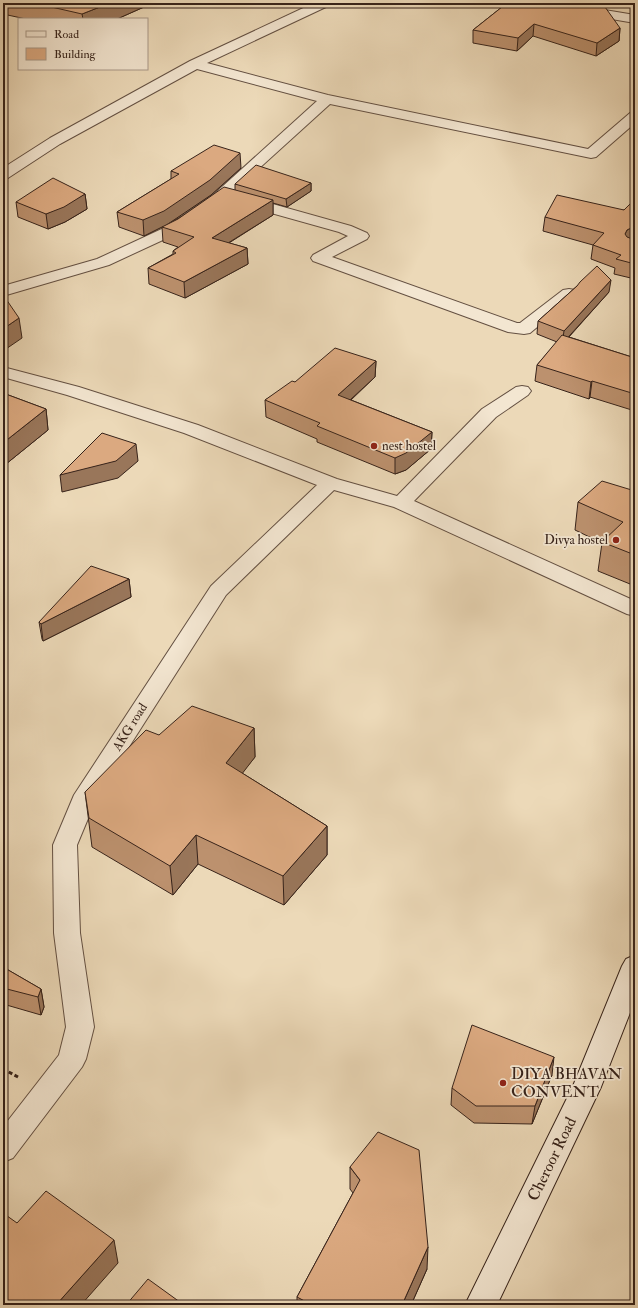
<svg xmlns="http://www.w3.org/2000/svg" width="638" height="1308" viewBox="0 0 638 1308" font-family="'IM FELL Double Pica',serif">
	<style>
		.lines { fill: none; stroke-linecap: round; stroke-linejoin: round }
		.street-casing { stroke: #645042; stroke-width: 2 }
		.secondary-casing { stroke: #37231a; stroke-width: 2 }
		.path { stroke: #37231a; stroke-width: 3; stroke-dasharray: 4 2.5; stroke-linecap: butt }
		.street { fill: #f3e6d1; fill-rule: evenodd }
		.secondary { fill: #f3e6d1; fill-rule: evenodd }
		.wall { fill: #bc916e; stroke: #37231a }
		.shaded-wall { fill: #99765a; stroke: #37231a }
		.building { fill: #dba980; stroke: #37231a }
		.poi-dot { fill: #8f2418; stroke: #f3e6d1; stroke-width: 1.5 }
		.labels { text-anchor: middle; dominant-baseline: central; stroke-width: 3.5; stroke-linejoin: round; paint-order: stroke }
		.poi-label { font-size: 13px; fill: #37231a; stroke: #f3e6d1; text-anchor: start }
		.street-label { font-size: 13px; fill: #37231a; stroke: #f3e6d1 }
		.near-poi-label { font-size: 16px; fill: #37231a; stroke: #f3e6d1; text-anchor: start }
		.near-street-label { font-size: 16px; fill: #37231a; stroke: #f3e6d1 }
	</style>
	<rect width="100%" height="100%" fill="#ecd9b8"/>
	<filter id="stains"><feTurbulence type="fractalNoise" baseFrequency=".005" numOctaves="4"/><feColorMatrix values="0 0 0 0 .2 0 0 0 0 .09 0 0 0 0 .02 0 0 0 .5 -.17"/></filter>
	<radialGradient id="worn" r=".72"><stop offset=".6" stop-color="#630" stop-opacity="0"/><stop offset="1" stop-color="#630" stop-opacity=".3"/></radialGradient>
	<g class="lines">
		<g class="street-casing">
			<path id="street" d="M 314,3 L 330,3 L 328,6 L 207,63 L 328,95 L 588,149 L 630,113 L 635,112 L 635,123 L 596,157 L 591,158 L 330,104 L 222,202 L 178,233 L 109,265 L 3,296 L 3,286 L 97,259 L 166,227 L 212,196 L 317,101 L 197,69 L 60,144 L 8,178 L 3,179 L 3,168 L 50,138 L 190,61 Z
				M 534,3 L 562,3 L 635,15 L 635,23 L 540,7 L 536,6 Z
				M 244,196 L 351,226 L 367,233 L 369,236 L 367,239 L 332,257 L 517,323 L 520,323 L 563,290 L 569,289 L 575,290 L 577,294 L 530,333 L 524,334 L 508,332 L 313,261 L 311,258 L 313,255 L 348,236 L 339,232 L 239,204 L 236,201 L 239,198 Z
				M 3,367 L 79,387 L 198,425 L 337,479 L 397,496 L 482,409 L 516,387 L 522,386 L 528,387 L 531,391 L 528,395 L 496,417 L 414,501 L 635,601 L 635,616 L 627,614 L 394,507 L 334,490 L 226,595 L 97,797 L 77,845 L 80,933 L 94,1027 L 86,1059 L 82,1067 L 13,1158 L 3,1162 L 3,1127 L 59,1055 L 66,1027 L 54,933 L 53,845 L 74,795 L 211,586 L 317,485 L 184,433 L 67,395 L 3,377 Z"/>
		</g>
		<g class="secondary-casing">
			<path id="secondary" d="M 635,955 L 635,1000 L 601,1087 L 497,1305 L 465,1305 L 573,1086 L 622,966 L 626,959 Z"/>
		</g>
		<path class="path" d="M 3,1069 L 20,1078"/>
		<use href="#street" class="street"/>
		<use href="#secondary" class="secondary"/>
	</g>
	<path class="wall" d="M 3,3 L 144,3 L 144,7 L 117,19 L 26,19 L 3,14 Z
		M 507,3 L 620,28 L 619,41 L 596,56 L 533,36 L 517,51 L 473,43 L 473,30 Z
		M 241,168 L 211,195 L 169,223 L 235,190 L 235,184 L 311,183 L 311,191 L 287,207 L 273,203 L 273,215 L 229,243 L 247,248 L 248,264 L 185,298 L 149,284 L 148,268 L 173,254 L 173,251 L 178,247 L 163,242 L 162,227 L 144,236 L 119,227 L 117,212 L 171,179 L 171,171 Z
		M 85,194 L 87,209 L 65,222 L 48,229 L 18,217 L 16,202 Z
		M 635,205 L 635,279 L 614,274 L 615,268 L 591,259 L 593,245 L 543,231 L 545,217 L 624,210 Z
		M 577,286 L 609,292 L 569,337 L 635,358 L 635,411 L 590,397 L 589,399 L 535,381 L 537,365 L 557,342 L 537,334 L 538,321 Z
		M 376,361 L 375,377 L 351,400 L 432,432 L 431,449 L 406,470 L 395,474 L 317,442 L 317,439 L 266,417 L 265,400 L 295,382 Z
		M 3,393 L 46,409 L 48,430 L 6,464 L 3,463 Z
		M 635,491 L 635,586 L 598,571 L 602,543 L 575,530 L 578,502 Z
		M 129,579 L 131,597 L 43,641 L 42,639 L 39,622 Z
		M 254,728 L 255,757 L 242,773 L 327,826 L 327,855 L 284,905 L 198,864 L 173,895 L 92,847 L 85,792 L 159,735 Z
		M 3,967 L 41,989 L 44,1007 L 41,1015 L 3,1004 Z
		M 552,1075 L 532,1124 L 474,1123 L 451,1105 L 452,1088 Z
		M 350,1167 L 427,1269 L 411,1305 L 297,1305 L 297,1297 L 353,1193 L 350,1189 Z"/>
	<path class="shaded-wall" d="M 110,3 L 144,3 L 144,7 L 117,19 L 83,19 L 82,14 Z
		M 534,24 L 533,36 L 517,51 L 518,38 Z
		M 620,28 L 619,41 L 596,56 L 597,43 Z
		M 240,153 L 241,168 L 211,195 L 165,226 L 162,227 L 144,236 L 143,220 Z
		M 311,183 L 311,191 L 287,207 L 286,199 Z
		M 85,194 L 87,209 L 65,222 L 48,229 L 46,214 Z
		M 273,200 L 273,215 L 212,253 L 212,238 Z
		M 633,227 L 632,242 L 625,244 L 625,234 L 627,230 Z
		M 247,248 L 248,264 L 185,298 L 184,282 Z
		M 611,280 L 609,292 L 562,344 L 564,331 Z
		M 19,318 L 22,338 L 3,351 L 3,329 Z
		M 376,361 L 375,377 L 338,411 L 338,395 Z
		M 592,381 L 590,397 L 589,399 L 591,382 Z
		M 46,409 L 48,430 L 6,464 L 3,443 Z
		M 432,432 L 431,449 L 406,470 L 395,474 L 395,458 Z
		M 136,444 L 138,461 L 118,478 L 62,492 L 60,475 Z
		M 129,579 L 131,597 L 43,641 L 41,624 Z
		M 254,728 L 255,757 L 228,792 L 226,763 Z
		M 327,826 L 327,855 L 284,905 L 283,876 Z
		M 196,835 L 198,864 L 173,895 L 170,866 Z
		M 41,989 L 44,1007 L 41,1015 L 38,997 Z
		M 554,1057 L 552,1075 L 532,1124 L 535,1106 Z
		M 114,1240 L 118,1263 L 81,1305 L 56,1305 Z
		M 428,1247 L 427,1269 L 411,1305 L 402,1305 Z"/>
	<path class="building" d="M 34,3 L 110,3 L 82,14 Z
		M 507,3 L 564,3 L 569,4 L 572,3 L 583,3 L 605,7 L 620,28 L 597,43 L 534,24 L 518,38 L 473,30 Z
		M 214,145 L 240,153 L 210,180 L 164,211 L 143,220 L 117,212 L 179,174 L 171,171 Z
		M 256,165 L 311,183 L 286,199 L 235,184 Z
		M 53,178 L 85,194 L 64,207 L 46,214 L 16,202 Z
		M 224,187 L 273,200 L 212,238 L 247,248 L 184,282 L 148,268 L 176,253 L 173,251 L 194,237 L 162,227 L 178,219 Z
		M 557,195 L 624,210 L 630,204 L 635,205 L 635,227 L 633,227 L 627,230 L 625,234 L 627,237 L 635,240 L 635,264 L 616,259 L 621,255 L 593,245 L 604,233 L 545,217 Z
		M 597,266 L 611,280 L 564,331 L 538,321 L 577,286 L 580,282 Z
		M 6,299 L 19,318 L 3,329 L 3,301 Z
		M 562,335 L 635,358 L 635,394 L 592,381 L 591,382 L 537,365 Z
		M 335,348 L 376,361 L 338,395 L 432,432 L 406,453 L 395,458 L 317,426 L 320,423 L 265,400 L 292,381 L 295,382 Z
		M 3,393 L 46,409 L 3,443 Z
		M 102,433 L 136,444 L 116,461 L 60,475 Z
		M 602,481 L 635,491 L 635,555 L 602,542 L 623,522 L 578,502 Z
		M 91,566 L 129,579 L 41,624 L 39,622 Z
		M 192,706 L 254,728 L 226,763 L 327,826 L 283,876 L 196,835 L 170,866 L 89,818 L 85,792 L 146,730 L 159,735 Z
		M 3,967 L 41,989 L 38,997 L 3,988 Z
		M 472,1025 L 554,1057 L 535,1106 L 476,1106 L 452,1088 Z
		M 378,1132 L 419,1150 L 428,1247 L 402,1305 L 312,1305 L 297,1297 L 360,1180 L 350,1167 Z
		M 46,1191 L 114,1240 L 56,1305 L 7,1305 L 3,1303 L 3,1213 L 17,1223 Z
		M 148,1279 L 184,1305 L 126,1305 Z"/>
	<g class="poi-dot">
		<circle cx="374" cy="446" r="4"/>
		<circle cx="616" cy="540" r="4"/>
		<circle cx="503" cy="1083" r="4"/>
	</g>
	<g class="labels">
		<g class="poi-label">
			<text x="382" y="446">nest hostel</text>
			<text x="608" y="540" text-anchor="end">Divya hostel</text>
		</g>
		<g class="street-label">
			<text transform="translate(130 727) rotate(-58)">AKG road</text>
		</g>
		<g class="near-poi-label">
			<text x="511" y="1074">DIYA BHAVAN<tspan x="511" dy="18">CONVENT</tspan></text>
		</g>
		<g class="near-street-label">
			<text transform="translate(552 1159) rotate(-64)">Cheroor Road</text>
		</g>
	</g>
	<rect width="638" height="1308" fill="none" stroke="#ecd9b8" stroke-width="16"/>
	<rect x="4" y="4" width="630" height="1300" fill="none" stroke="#37231a" stroke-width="2"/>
	<rect x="8" y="8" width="622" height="1292" fill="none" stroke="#37231a"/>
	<rect x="18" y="18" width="130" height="52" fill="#f3e6d1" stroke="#a89888"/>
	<rect x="26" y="31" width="20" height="6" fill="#f3e6d1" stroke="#a89888"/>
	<text x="54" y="38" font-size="12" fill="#37231a">Road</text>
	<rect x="26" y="48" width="20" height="12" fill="#dba980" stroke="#a89888"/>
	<text x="54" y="58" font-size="12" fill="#37231a">Building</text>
	<rect width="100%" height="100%" filter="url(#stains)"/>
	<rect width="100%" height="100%" fill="url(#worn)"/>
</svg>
